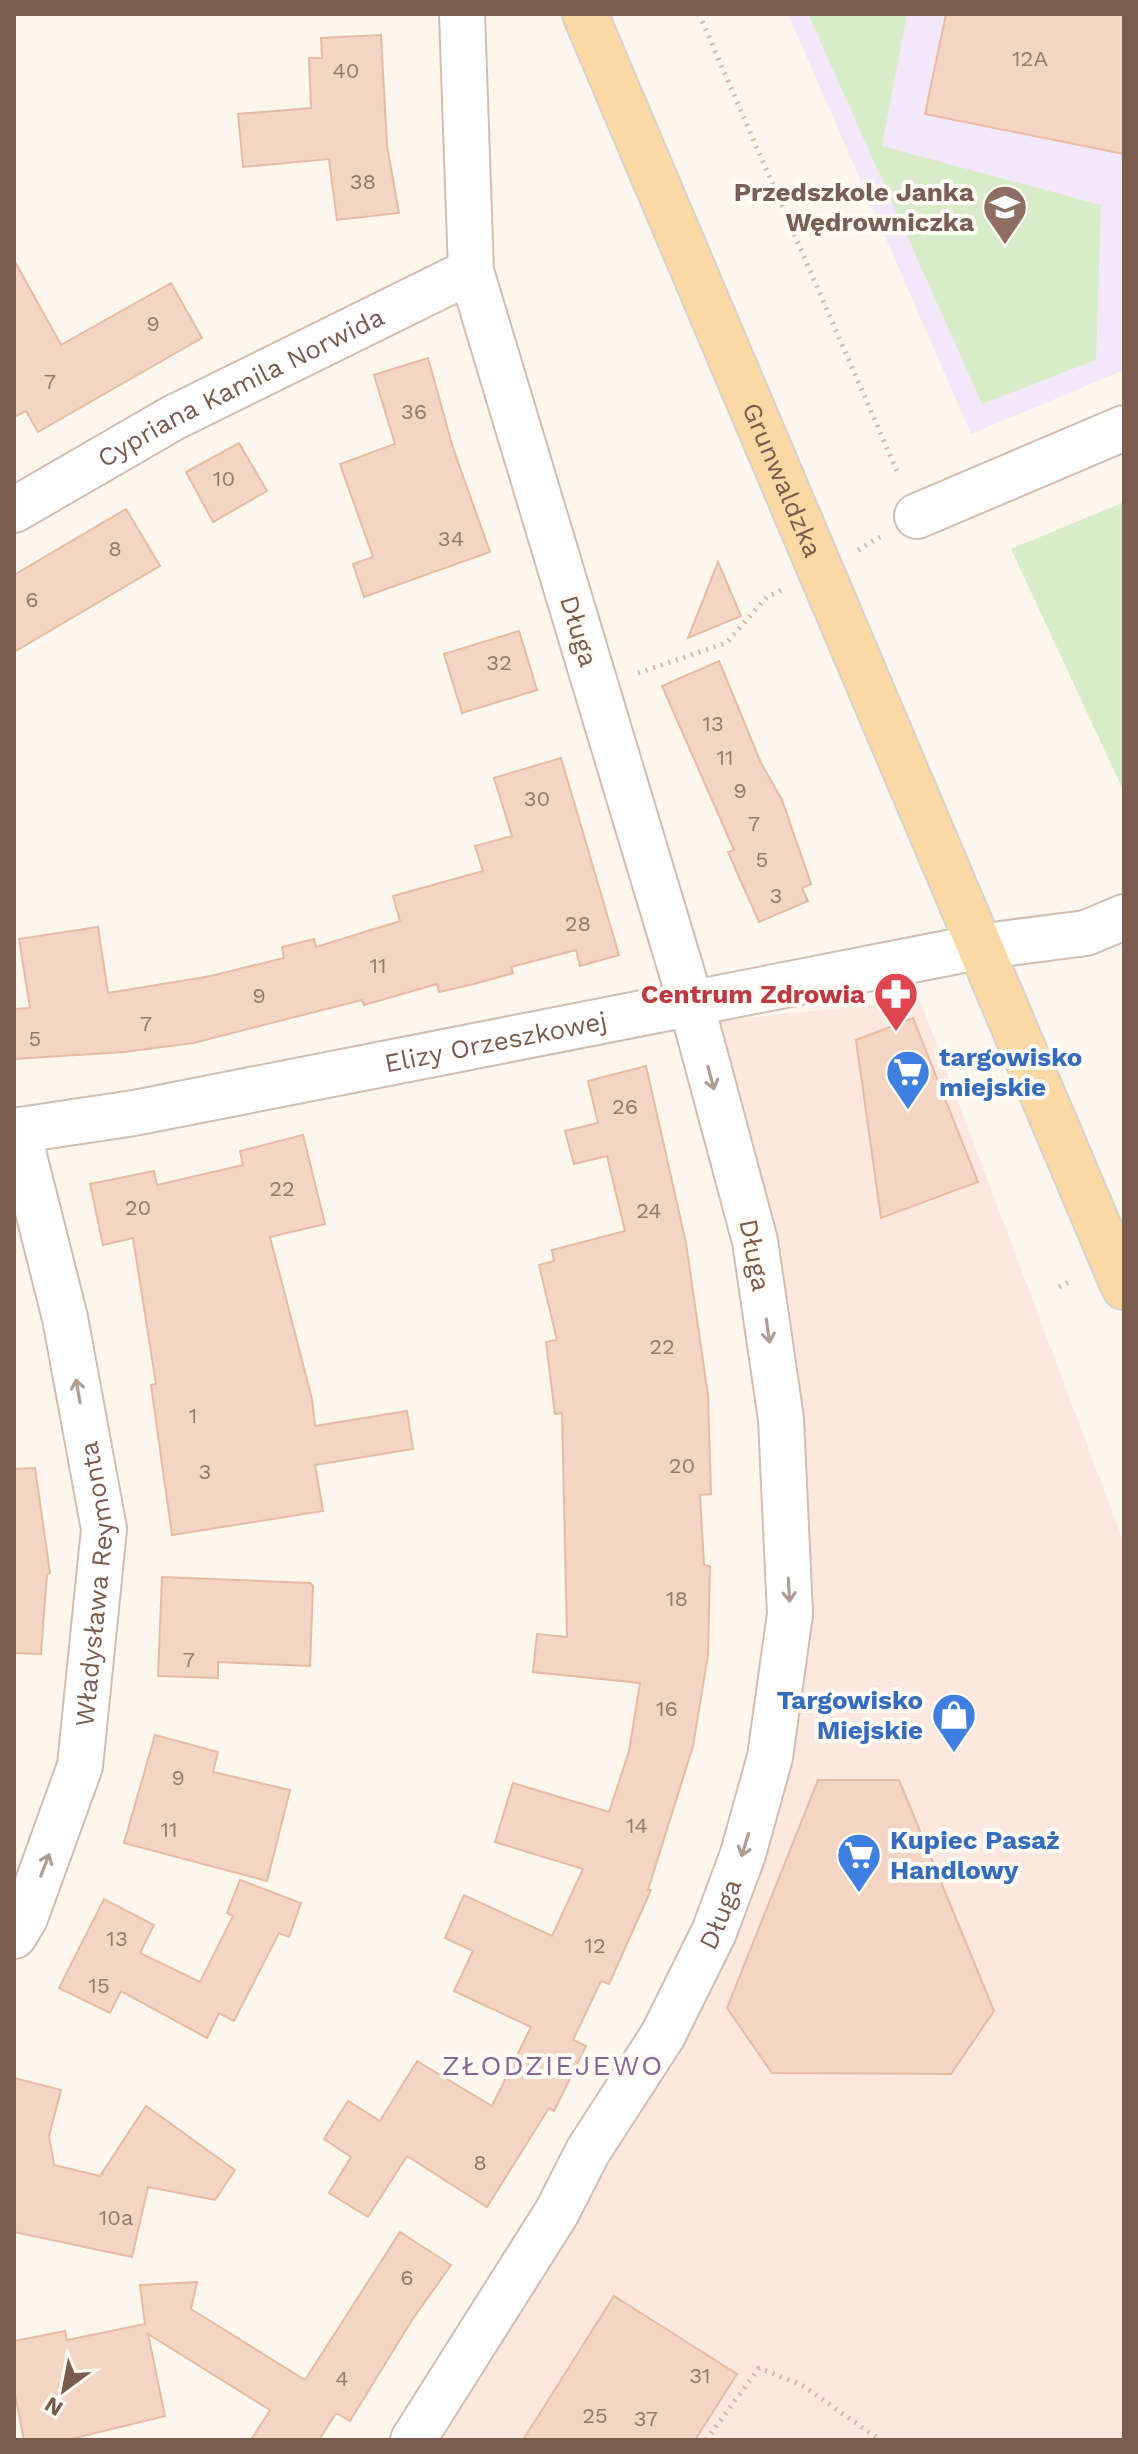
<svg xmlns="http://www.w3.org/2000/svg" width="1138" height="2454" viewBox="0 0 1138 2454" font-family="'Work Sans',sans-serif">
	<style>
		.commercial { fill: #fde8e0 }
		.education { fill: #f3e8fa }
		.green { fill: #d8ecc9 }
		.building { fill: #f3d5c3; stroke: #e6bba3; stroke-width: 2 }
		.lines { fill: none; stroke-linecap: round; stroke-linejoin: round }
		.minor-casing { stroke: #d1beb0; stroke-width: 48 }
		.major-casing { stroke: #dad1cd; stroke-width: 48 }
		.path { stroke: #d9b8a5; stroke-width: 5; stroke-dasharray: 2 6; stroke-linecap: butt }
		.minor { stroke: #fff; stroke-width: 44 }
		.major { stroke: #fbd9a5; stroke-width: 44 }
		.oneway { stroke: #af9d94 }
		.labels { text-anchor: middle; dominant-baseline: central; stroke-width: 8; stroke-linejoin: round; paint-order: stroke }
		.number-label { font-size: 22px; fill: #987a6a }
		.education-label { font-size: 26px; font-weight: bold; fill: #785e54; stroke: #fffaf3; text-anchor: end }
		.street-label { font-size: 26px; fill: #7a5c4d; stroke: #fffaf3 }
		.health-label { font-size: 26px; font-weight: bold; fill: #be3a42; stroke: #fffaf3; text-anchor: end }
		.shop-label { font-size: 26px; font-weight: bold; fill: #366cbe; stroke: #fffaf3; text-anchor: start }
		.neighbourhood-label { font-size: 28px; letter-spacing: 2px; fill: #846695; stroke: #fffaf3 }
	</style>
	<rect width="100%" height="100%" fill="#fdf6ec"/>
	<path class="commercial" d="M 920,1000 L 1124,1543 L 1124,2440 L 429,2440 L 596,2180 L 693,2021 L 805,1659 L 717,1021 Z"/>
	<path class="education" d="M 788,14 L 1124,14 L 1124,370 L 971,434 Z"/>
	<path class="green" d="M 808,14 L 907,14 L 882,146 L 1101,205 L 1096,360 L 982,404 Z
		M 1124,502 L 1124,792 L 1011,549 Z"/>
	<path class="building" d="M 946,14 L 1124,14 L 1124,154 L 925,114 Z
		M 381,35 L 387,146 L 399,213 L 337,220 L 329,159 L 243,167 L 238,114 L 311,108 L 309,58 L 322,58 L 321,38 Z
		M 14,260 L 61,345 L 171,283 L 202,338 L 38,432 L 26,411 L 14,417 Z
		M 428,358 L 453,448 L 490,552 L 364,597 L 353,564 L 373,557 L 340,464 L 395,444 L 374,375 Z
		M 239,443 L 267,491 L 213,522 L 186,472 Z
		M 126,509 L 160,566 L 14,652 L 14,575 Z
		M 718,562 L 741,616 L 688,638 Z
		M 519,631 L 537,690 L 462,713 L 444,654 Z
		M 719,661 L 761,763 L 782,800 L 811,884 L 802,888 L 808,901 L 759,922 L 728,852 L 734,850 L 662,686 Z
		M 561,758 L 619,955 L 580,966 L 576,950 L 511,967 L 513,973 L 474,984 L 439,992 L 437,984 L 364,1005 L 362,1000 L 193,1043 L 124,1052 L 14,1059 L 14,1009 L 30,1008 L 19,939 L 98,927 L 108,993 L 211,976 L 284,958 L 282,947 L 314,939 L 316,947 L 400,921 L 393,896 L 483,871 L 475,846 L 512,836 L 494,778 Z
		M 913,1018 L 978,1182 L 881,1218 L 856,1040 Z
		M 646,1066 L 686,1243 L 708,1395 L 711,1494 L 700,1495 L 704,1565 L 710,1566 L 708,1655 L 693,1746 L 648,1890 L 651,1890 L 609,1984 L 601,1981 L 573,2040 L 586,2046 L 554,2111 L 549,2108 L 487,2207 L 407,2156 L 368,2217 L 329,2193 L 351,2157 L 324,2139 L 348,2101 L 380,2121 L 417,2061 L 492,2106 L 531,2027 L 454,1991 L 473,1951 L 445,1938 L 464,1895 L 552,1936 L 583,1869 L 495,1842 L 513,1783 L 609,1812 L 629,1751 L 640,1683 L 533,1672 L 537,1634 L 567,1637 L 562,1413 L 555,1414 L 546,1342 L 557,1340 L 539,1265 L 554,1261 L 552,1250 L 625,1231 L 607,1156 L 574,1164 L 565,1131 L 598,1123 L 588,1081 Z
		M 303,1135 L 325,1224 L 270,1237 L 312,1399 L 315,1426 L 407,1411 L 413,1449 L 315,1465 L 323,1511 L 172,1535 L 151,1385 L 156,1384 L 133,1238 L 103,1245 L 90,1184 L 154,1171 L 157,1185 L 243,1165 L 240,1151 Z
		M 35,1468 L 50,1573 L 47,1574 L 41,1654 L 14,1653 L 14,1469 Z
		M 162,1577 L 310,1583 L 313,1586 L 310,1666 L 218,1662 L 218,1678 L 158,1676 Z
		M 155,1735 L 218,1752 L 213,1772 L 290,1790 L 267,1881 L 124,1843 Z
		M 818,1780 L 899,1780 L 994,2011 L 951,2074 L 772,2073 L 727,2008 Z
		M 240,1880 L 301,1903 L 289,1937 L 279,1933 L 234,2021 L 219,2013 L 207,2038 L 121,1991 L 110,2013 L 59,1988 L 104,1899 L 154,1925 L 140,1953 L 200,1982 L 233,1916 L 227,1913 Z
		M 14,2078 L 61,2090 L 49,2136 L 54,2165 L 100,2176 L 146,2106 L 235,2170 L 215,2200 L 148,2187 L 132,2257 L 14,2232 Z
		M 400,2232 L 451,2265 L 412,2320 L 350,2421 L 336,2413 L 319,2440 L 251,2440 L 270,2410 L 148,2334 L 165,2416 L 67,2440 L 24,2440 L 14,2390 L 14,2341 L 65,2331 L 67,2340 L 145,2324 L 140,2285 L 197,2282 L 191,2309 L 305,2380 Z
		M 614,2296 L 737,2374 L 695,2440 L 523,2440 Z"/>
	<g class="lines">
		<g class="minor-casing">
			<g id="minor">
				<path id="s1" d="M 14,510 L 173,418 L 471,271"/>
				<path d="M 917,516 L 1124,428"/>
				<path id="s2" d="M 14,1131 L 134,1113 L 978,947 L 1086,933 L 1124,917"/>
				<path id="s3" d="M 14,1936 L 25,1918 L 80,1766 L 104,1529 L 65,1318 L 18,1132"/>
				<path id="s4" d="M 413,2440 L 557,2212 L 588,2151 L 663,2035 L 714,1932 L 743,1854 L 770,1757 L 790,1614 L 781,1419 L 755,1241 L 691,1003 L 471,271 L 462,14"/>
			</g>
		</g>
		<g class="major-casing">
			<g id="major">
				<path id="s5" d="M 585,14 L 1124,1287"/>
			</g>
		</g>
		<path class="path" d="M 699,14 L 899,476
			M 858,550 L 880,537
			M 638,673 L 726,643 L 767,597 L 782,590
			M 1059,1287 L 1073,1280
			M 706,2440 L 759,2368 L 802,2385 L 880,2440"/>
		<use href="#minor" class="minor"/>
		<use href="#major" class="major"/>
	</g>
	<defs><path id="oneway-shaft" d="M-6 0H5M1.5-3L5.5 0L1.5 3" fill="none" stroke-width="1.6" stroke-linecap="round" stroke-linejoin="round" transform="scale(2)"/></defs>
	<g class="oneway">
		<use href="#oneway-shaft" transform="translate(711 1078) rotate(75)"/>
		<use href="#oneway-shaft" transform="translate(768 1331) rotate(82)"/>
		<use href="#oneway-shaft" transform="translate(78 1391) rotate(-100)"/>
		<use href="#oneway-shaft" transform="translate(789 1590) rotate(87)"/>
		<use href="#oneway-shaft" transform="translate(745 1845) rotate(107)"/>
		<use href="#oneway-shaft" transform="translate(45 1865) rotate(-69)"/>
	</g>
	<defs>
		<g id="school-pin" transform="scale(2.3)"><path d="M0 17L-7.5 6A9.5 9.5 0 1 1 7.5 6Z" fill="#8d6e63" stroke="#fffaf3"/><path d="M0-5L7-2L0 1L-7-2ZM-4 1L0 2.5L4 1V4Q0 6-4 4Z" fill="#fff"/></g>
		<g id="pharmacy-pin" transform="scale(2.3)"><path d="M0 17L-7.5 6A9.5 9.5 0 1 1 7.5 6Z" fill="#e0444e" stroke="#fffaf3"/><path d="M-2-6h4v4h4v4h-4v4h-4v-4h-4v-4h4Z" fill="#fff"/></g>
		<g id="supermarket-pin" transform="scale(2.3)"><path d="M0 17L-7.5 6A9.5 9.5 0 1 1 7.5 6Z" fill="#3f7fe0" stroke="#fffaf3"/><path d="M-6-5.5h2.5l.6 2H6L4.5 2H-2.5L-4.4-4H-6ZM-1.5 3.2a1.3 1.3 0 1 0 .1 0ZM3 3.2a1.3 1.3 0 1 0 .1 0Z" fill="#fff"/></g>
		<g id="shop-pin" transform="scale(2.3)"><path d="M0 17L-7.5 6A9.5 9.5 0 1 1 7.5 6Z" fill="#3f7fe0" stroke="#fffaf3"/><path d="M-5-2.5h2.3a2.7 3.5 0 0 1 5.4 0H5L5.5 6h-11ZM-1.5-2.5h3a1.5 2.3 0 0 0-3 0Z" fill="#fff"/></g>
	</defs>
	<g fill-rule="evenodd">
		<use href="#school-pin" x="1005" y="207"/>
		<use href="#pharmacy-pin" x="896" y="994"/>
		<use href="#supermarket-pin" x="908" y="1072"/>
		<use href="#shop-pin" x="954" y="1715"/>
		<use href="#supermarket-pin" x="859" y="1855"/>
	</g>
	<g class="labels">
		<g class="number-label">
			<text x="1030" y="58">12A</text>
			<text x="346" y="70">40</text>
			<text x="363" y="181">38</text>
			<text x="153" y="323">9</text>
			<text x="50" y="381">7</text>
			<text x="414" y="411">36</text>
			<text x="224" y="478">10</text>
			<text x="451" y="538">34</text>
			<text x="115" y="548">8</text>
			<text x="32" y="599">6</text>
			<text x="499" y="662">32</text>
			<text x="713" y="723">13</text>
			<text x="725" y="757">11</text>
			<text x="740" y="790">9</text>
			<text x="537" y="798">30</text>
			<text x="754" y="823">7</text>
			<text x="762" y="859">5</text>
			<text x="776" y="895">3</text>
			<text x="578" y="923">28</text>
			<text x="378" y="965">11</text>
			<text x="259" y="995">9</text>
			<text x="146" y="1023">7</text>
			<text x="35" y="1038">5</text>
			<text x="625" y="1106">26</text>
			<text x="282" y="1188">22</text>
			<text x="138" y="1207">20</text>
			<text x="649" y="1210">24</text>
			<text x="662" y="1346">22</text>
			<text x="193" y="1415">1</text>
			<text x="682" y="1465">20</text>
			<text x="205" y="1471">3</text>
			<text x="677" y="1598">18</text>
			<text x="189" y="1659">7</text>
			<text x="667" y="1708">16</text>
			<text x="178" y="1777">9</text>
			<text x="637" y="1825">14</text>
			<text x="169" y="1829">11</text>
			<text x="117" y="1938">13</text>
			<text x="595" y="1945">12</text>
			<text x="99" y="1985">15</text>
			<text x="480" y="2162">8</text>
			<text x="116" y="2217">10a</text>
			<text x="407" y="2277">6</text>
			<text x="700" y="2375">31</text>
			<text x="342" y="2378">4</text>
			<text x="595" y="2415">25</text>
			<text x="646" y="2418">37</text>
		</g>
		<g class="education-label">
			<text x="974" y="192">Przedszkole Janka<tspan x="974" dy="30">Wędrowniczka</tspan></text>
		</g>
		<g class="street-label">
			<text stroke="none"><textPath href="#s1" startOffset="258">Cypriana Kamila Norwida</textPath></text>
			<text stroke="none"><textPath href="#s5" startOffset="506">Grunwaldzka</textPath></text>
			<text transform="translate(579 631) rotate(73)">Długa</text>
			<text stroke="none"><textPath href="#s2" startOffset="490">Elizy Orzeszkowej</textPath></text>
			<text transform="translate(755 1255) rotate(79)">Długa</text>
			<text stroke="none"><textPath href="#s3" startOffset="366">Władysława Reymonta</textPath></text>
			<text stroke="none"><textPath href="#s4" startOffset="610">Długa</textPath></text>
		</g>
		<g class="health-label">
			<text x="865" y="994">Centrum Zdrowia</text>
		</g>
		<g class="shop-label">
			<text x="939" y="1057">targowisko<tspan x="939" dy="30">miejskie</tspan></text>
			<text x="923" y="1700" text-anchor="end">Targowisko<tspan x="923" dy="30">Miejskie</tspan></text>
			<text x="890" y="1840">Kupiec Pasaż<tspan x="890" dy="30">Handlowy</tspan></text>
		</g>
		<g class="neighbourhood-label">
			<text x="553" y="2065">ZŁODZIEJEWO</text>
		</g>
	</g>
	<rect width="1138" height="2454" fill="none" stroke="#7a5c4d" stroke-width="32"/>
	<g transform="translate(64 2390) rotate(212)" stroke="#fffaf3" stroke-width="6" paint-order="stroke">
	<path d="M0-6L14 30L0 20L-14 30Z" fill="#7a5c4d"/>
	<text y="-12" font-size="22" font-weight="bold" text-anchor="middle" fill="#7a5c4d">N</text>
	</g>
</svg>
